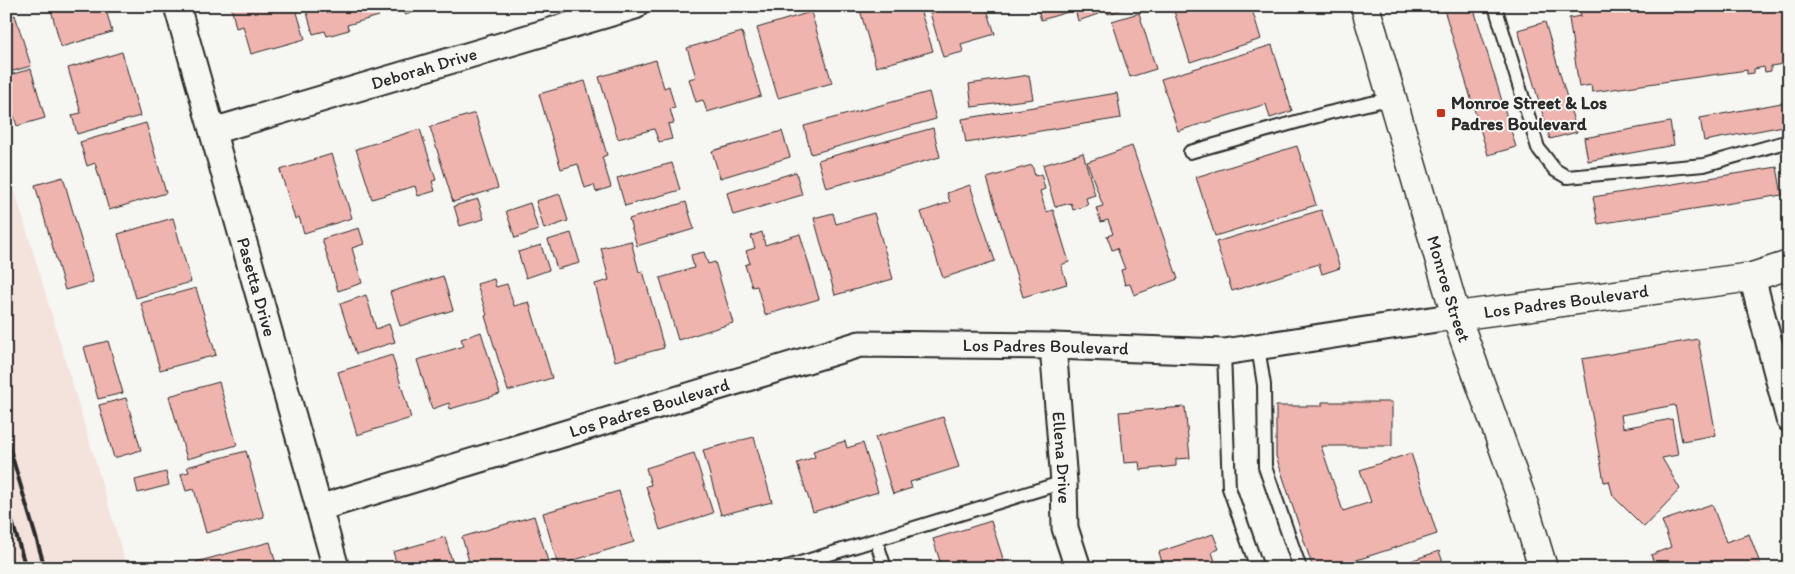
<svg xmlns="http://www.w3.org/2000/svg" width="1795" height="574" viewBox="0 0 1795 574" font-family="Itim,sans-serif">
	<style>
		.built { fill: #f4e2dd }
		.building { fill: #efb4ad; stroke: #2b2b2b }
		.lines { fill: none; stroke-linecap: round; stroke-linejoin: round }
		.lane-casing { stroke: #2b2b2b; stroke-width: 16 }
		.street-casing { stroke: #2b2b2b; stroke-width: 29 }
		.secondary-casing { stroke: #2b2b2b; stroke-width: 31 }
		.lane { stroke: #f6f6f2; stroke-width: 12 }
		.street { stroke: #f6f6f2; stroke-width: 25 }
		.secondary { stroke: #f6f6f2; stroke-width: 28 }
		.rail { stroke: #2b2b2b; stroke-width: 4 }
		.poi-dot { fill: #c8321e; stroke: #f6f6f2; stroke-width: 2 }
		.labels { text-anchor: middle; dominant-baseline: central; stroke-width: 4; stroke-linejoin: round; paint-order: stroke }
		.street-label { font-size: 18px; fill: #2b2b2b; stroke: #f6f6f2 }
		.poi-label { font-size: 18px; font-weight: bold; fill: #2b2b2b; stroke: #f6f6f2; text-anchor: start }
	</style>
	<rect width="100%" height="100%" fill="#f6f6f2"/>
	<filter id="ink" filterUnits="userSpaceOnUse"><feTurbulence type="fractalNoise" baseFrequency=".02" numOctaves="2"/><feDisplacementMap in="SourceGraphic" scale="10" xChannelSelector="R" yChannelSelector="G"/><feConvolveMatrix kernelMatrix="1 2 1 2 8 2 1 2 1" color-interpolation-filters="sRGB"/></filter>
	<g filter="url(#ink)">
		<path class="built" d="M 6,161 L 127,568 L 6,568 Z"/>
		<path class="building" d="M 50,6 L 105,6 L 112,32 L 61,47 Z
			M 231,6 L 295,6 L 305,39 L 251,54 L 243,26 L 236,28 Z
			M 305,6 L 376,6 L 379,16 L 347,25 L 349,30 L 327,36 L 325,31 L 313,34 Z
			M 402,6 L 433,6 L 405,15 Z
			M 859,6 L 919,6 L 933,51 L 876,67 Z
			M 928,6 L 986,6 L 995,34 L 961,44 L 963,52 L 943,57 Z
			M 1037,6 L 1088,6 L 1041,20 Z
			M 1106,6 L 1132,6 L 1108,14 Z
			M 1190,6 L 1251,6 L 1261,39 L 1190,62 L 1174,11 Z
			M 1443,6 L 1473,6 L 1516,147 L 1488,155 Z
			M 1611,6 L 1789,6 L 1789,63 L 1771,66 L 1771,71 L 1765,72 L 1764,67 L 1754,69 L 1754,73 L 1747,74 L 1747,70 L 1592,92 L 1591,85 L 1579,87 L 1569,18 L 1581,16 L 1580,11 Z
			M 1096,7 L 1098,14 L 1078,21 L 1076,13 Z
			M 811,12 L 832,83 L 778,98 L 757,28 Z
			M 1139,13 L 1156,69 L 1130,77 L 1112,21 Z
			M 15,15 L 31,66 L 6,73 L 6,18 Z
			M 1545,22 L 1577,132 L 1550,139 L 1518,30 Z
			M 742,32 L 761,96 L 707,112 L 703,100 L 696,102 L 689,79 L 696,77 L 687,48 Z
			M 1272,45 L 1292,111 L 1270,118 L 1266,104 L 1178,131 L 1161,79 Z
			M 122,52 L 140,116 L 77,134 L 72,115 L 81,113 L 68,68 Z
			M 656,60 L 664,88 L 669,86 L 675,108 L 670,109 L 674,123 L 668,124 L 672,139 L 659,142 L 654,129 L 618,139 L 599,77 Z
			M 31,69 L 45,118 L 17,126 L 6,90 L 6,76 Z
			M 1029,75 L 1033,99 L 972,107 L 969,84 Z
			M 585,81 L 607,155 L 602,157 L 611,187 L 596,192 L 594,185 L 585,188 L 578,164 L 561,169 L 539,94 Z
			M 929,92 L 936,119 L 811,154 L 804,126 Z
			M 1117,93 L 1121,118 L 966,143 L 962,119 Z
			M 1787,102 L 1789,125 L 1704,141 L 1700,118 Z
			M 475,113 L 498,188 L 453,202 L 430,127 Z
			M 1670,122 L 1674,145 L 1588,161 L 1584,138 Z
			M 146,123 L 166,193 L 109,210 L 95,163 L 87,166 L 80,142 Z
			M 933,128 L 940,157 L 826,188 L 818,160 Z
			M 420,129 L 436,180 L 432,181 L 435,191 L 418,196 L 415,186 L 372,199 L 356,149 Z
			M 782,131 L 790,157 L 720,178 L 712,151 Z
			M 1132,146 L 1178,279 L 1134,295 L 1130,284 L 1125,285 L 1121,270 L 1125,269 L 1117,248 L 1112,250 L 1107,236 L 1113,234 L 1108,220 L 1101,222 L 1096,208 L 1103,206 L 1087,162 Z
			M 1297,146 L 1316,205 L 1215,236 L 1196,177 Z
			M 1083,153 L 1095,195 L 1086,198 L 1088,205 L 1073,210 L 1071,203 L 1055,207 L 1043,165 Z
			M 332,154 L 352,218 L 304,233 L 299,217 L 295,219 L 280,170 Z
			M 672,163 L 680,190 L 625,206 L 617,178 Z
			M 1032,165 L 1035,176 L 1041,174 L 1045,189 L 1040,191 L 1046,212 L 1053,210 L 1069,262 L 1061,265 L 1067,284 L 1023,297 L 987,178 Z
			M 1777,167 L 1782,195 L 1598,224 L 1593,197 Z
			M 796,172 L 802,195 L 733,215 L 727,193 Z
			M 63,177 L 93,282 L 65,290 L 35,185 Z
			M 970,185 L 995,261 L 943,278 L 921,212 L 950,202 L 947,193 Z
			M 560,194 L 568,221 L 544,229 L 536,201 Z
			M 478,199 L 484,219 L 460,226 L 454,206 Z
			M 686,202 L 694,229 L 637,246 L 629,219 Z
			M 530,203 L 538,230 L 515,238 L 506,211 Z
			M 1321,210 L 1340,268 L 1322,274 L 1319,264 L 1232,291 L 1216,242 Z
			M 833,213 L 836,224 L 874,213 L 893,279 L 835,295 L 814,218 Z
			M 173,218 L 191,282 L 136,298 L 118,234 Z
			M 359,228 L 364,244 L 352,248 L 362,283 L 338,291 L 322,239 Z
			M 762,232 L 765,245 L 800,234 L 819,299 L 765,315 L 757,286 L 752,287 L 745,265 L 750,263 L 746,251 L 755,248 L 751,236 Z
			M 571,233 L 580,263 L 557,269 L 548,240 Z
			M 631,241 L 639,272 L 643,271 L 664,348 L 615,361 L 595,284 L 609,280 L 601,248 Z
			M 541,245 L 549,270 L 526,278 L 518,252 Z
			M 704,252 L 708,264 L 715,262 L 733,323 L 678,340 L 660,278 L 694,268 L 691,255 Z
			M 443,276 L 453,310 L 400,326 L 390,292 Z
			M 494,279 L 496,287 L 507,284 L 514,306 L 529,302 L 552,378 L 508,391 L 485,316 L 487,315 L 477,284 Z
			M 196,288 L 216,355 L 160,370 L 141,303 Z
			M 366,295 L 376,329 L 389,324 L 395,342 L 356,354 L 340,304 Z
			M 481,332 L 500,394 L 450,409 L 449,403 L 432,409 L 417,360 L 464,346 L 461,339 Z
			M 1698,339 L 1716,435 L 1682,441 L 1675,405 L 1621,415 L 1623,428 L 1672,419 L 1678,455 L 1662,458 L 1680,489 L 1644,527 L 1613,496 L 1609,481 L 1604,482 L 1582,359 Z
			M 108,341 L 123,393 L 98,399 L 84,347 Z
			M 392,355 L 411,418 L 357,435 L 338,372 Z
			M 219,382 L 237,445 L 187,459 L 169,396 Z
			M 126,398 L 141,450 L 114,458 L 99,405 Z
			M 1322,402 L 1392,402 L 1392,446 L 1321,446 L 1343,511 L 1371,502 L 1360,470 L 1411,453 L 1437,534 L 1332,568 L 1313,568 L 1276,456 L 1276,406 L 1322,406 Z
			M 1185,407 L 1190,458 L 1176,459 L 1176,466 L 1140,470 L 1139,462 L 1124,463 L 1119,412 Z
			M 943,417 L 959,467 L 910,482 L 912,488 L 893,494 L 875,437 Z
			M 754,437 L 772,502 L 721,515 L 703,450 Z
			M 845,441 L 847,448 L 863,443 L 878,492 L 813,512 L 797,463 L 815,457 L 813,451 Z
			M 246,451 L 264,517 L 206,533 L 194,489 L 186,491 L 181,474 L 189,472 L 187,467 Z
			M 694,453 L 713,513 L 660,530 L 646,486 L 651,485 L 646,468 Z
			M 166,472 L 169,485 L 138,493 L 135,480 Z
			M 619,491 L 634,542 L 558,565 L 543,513 Z
			M 1712,504 L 1726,542 L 1749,534 L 1761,566 L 1755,568 L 1656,568 L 1651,555 L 1671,547 L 1662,521 Z
			M 534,516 L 550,568 L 471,568 L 462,537 Z
			M 991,521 L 1006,568 L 942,568 L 933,539 Z
			M 1213,534 L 1219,549 L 1212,552 L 1217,568 L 1160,568 L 1163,566 L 1159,552 Z
			M 445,537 L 454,568 L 398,568 L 393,552 Z
			M 270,542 L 277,568 L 198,568 L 196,562 Z
			M 1439,551 L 1445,568 L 1412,568 L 1410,561 Z"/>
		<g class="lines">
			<g class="lane-casing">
				<path id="lane" d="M 1495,6 L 1538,148 L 1555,170 L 1567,177 L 1704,165 L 1789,141
					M 1190,152 L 1328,113 L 1393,98
					M 1258,347 L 1264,385 L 1265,467 L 1300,568
					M 1224,352 L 1229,488 L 1257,568
					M 876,540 L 885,568
					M 784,568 L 1064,482"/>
			</g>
			<g class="street-casing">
				<g id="street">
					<path id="s1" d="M 177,6 L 336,568"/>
					<path id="s2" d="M 213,131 L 635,6"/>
					<path d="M 1752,277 L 1789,419"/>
					<path id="s3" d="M 1053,346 L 1064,482 L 1065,528 L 1078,568"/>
					<path id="s4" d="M 319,508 L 860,344 L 1053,346 L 1224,352 L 1456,316"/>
				</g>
			</g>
			<g class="secondary-casing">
				<g id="secondary">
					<path id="s5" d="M 1365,6 L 1456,316 L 1524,505 L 1543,568"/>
					<path id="s6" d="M 1456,316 L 1752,277 L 1789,265"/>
				</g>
			</g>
			<use href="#lane" class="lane"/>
			<use href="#street" class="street"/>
			<use href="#secondary" class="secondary"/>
			<path class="rail" d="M 6,436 L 45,568
				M 6,501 L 26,568"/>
		</g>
	</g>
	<rect class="poi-dot" x="1436" y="108" width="10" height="10" rx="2.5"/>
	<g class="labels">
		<g class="street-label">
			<text stroke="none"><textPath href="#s2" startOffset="220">Deborah Drive</textPath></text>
			<text stroke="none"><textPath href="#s1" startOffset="292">Pasetta Drive</textPath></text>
			<text stroke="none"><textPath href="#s5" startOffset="295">Monroe Street</textPath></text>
			<text stroke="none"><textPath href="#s6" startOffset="111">Los Padres Boulevard</textPath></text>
			<text stroke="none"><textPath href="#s4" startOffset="751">Los Padres Boulevard</textPath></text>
			<text stroke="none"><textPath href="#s4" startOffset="345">Los Padres Boulevard</textPath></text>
			<text stroke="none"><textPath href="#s3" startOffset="112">Ellena Drive</textPath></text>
		</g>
		<g class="poi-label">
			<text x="1451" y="103">Monroe Street &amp; Los<tspan x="1451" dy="21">Padres Boulevard</tspan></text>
		</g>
	</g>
	<rect width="1795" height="574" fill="none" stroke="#f6f6f2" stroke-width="25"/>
	<rect x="12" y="12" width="1770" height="549" fill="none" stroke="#2b2b2b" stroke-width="2" filter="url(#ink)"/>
</svg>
